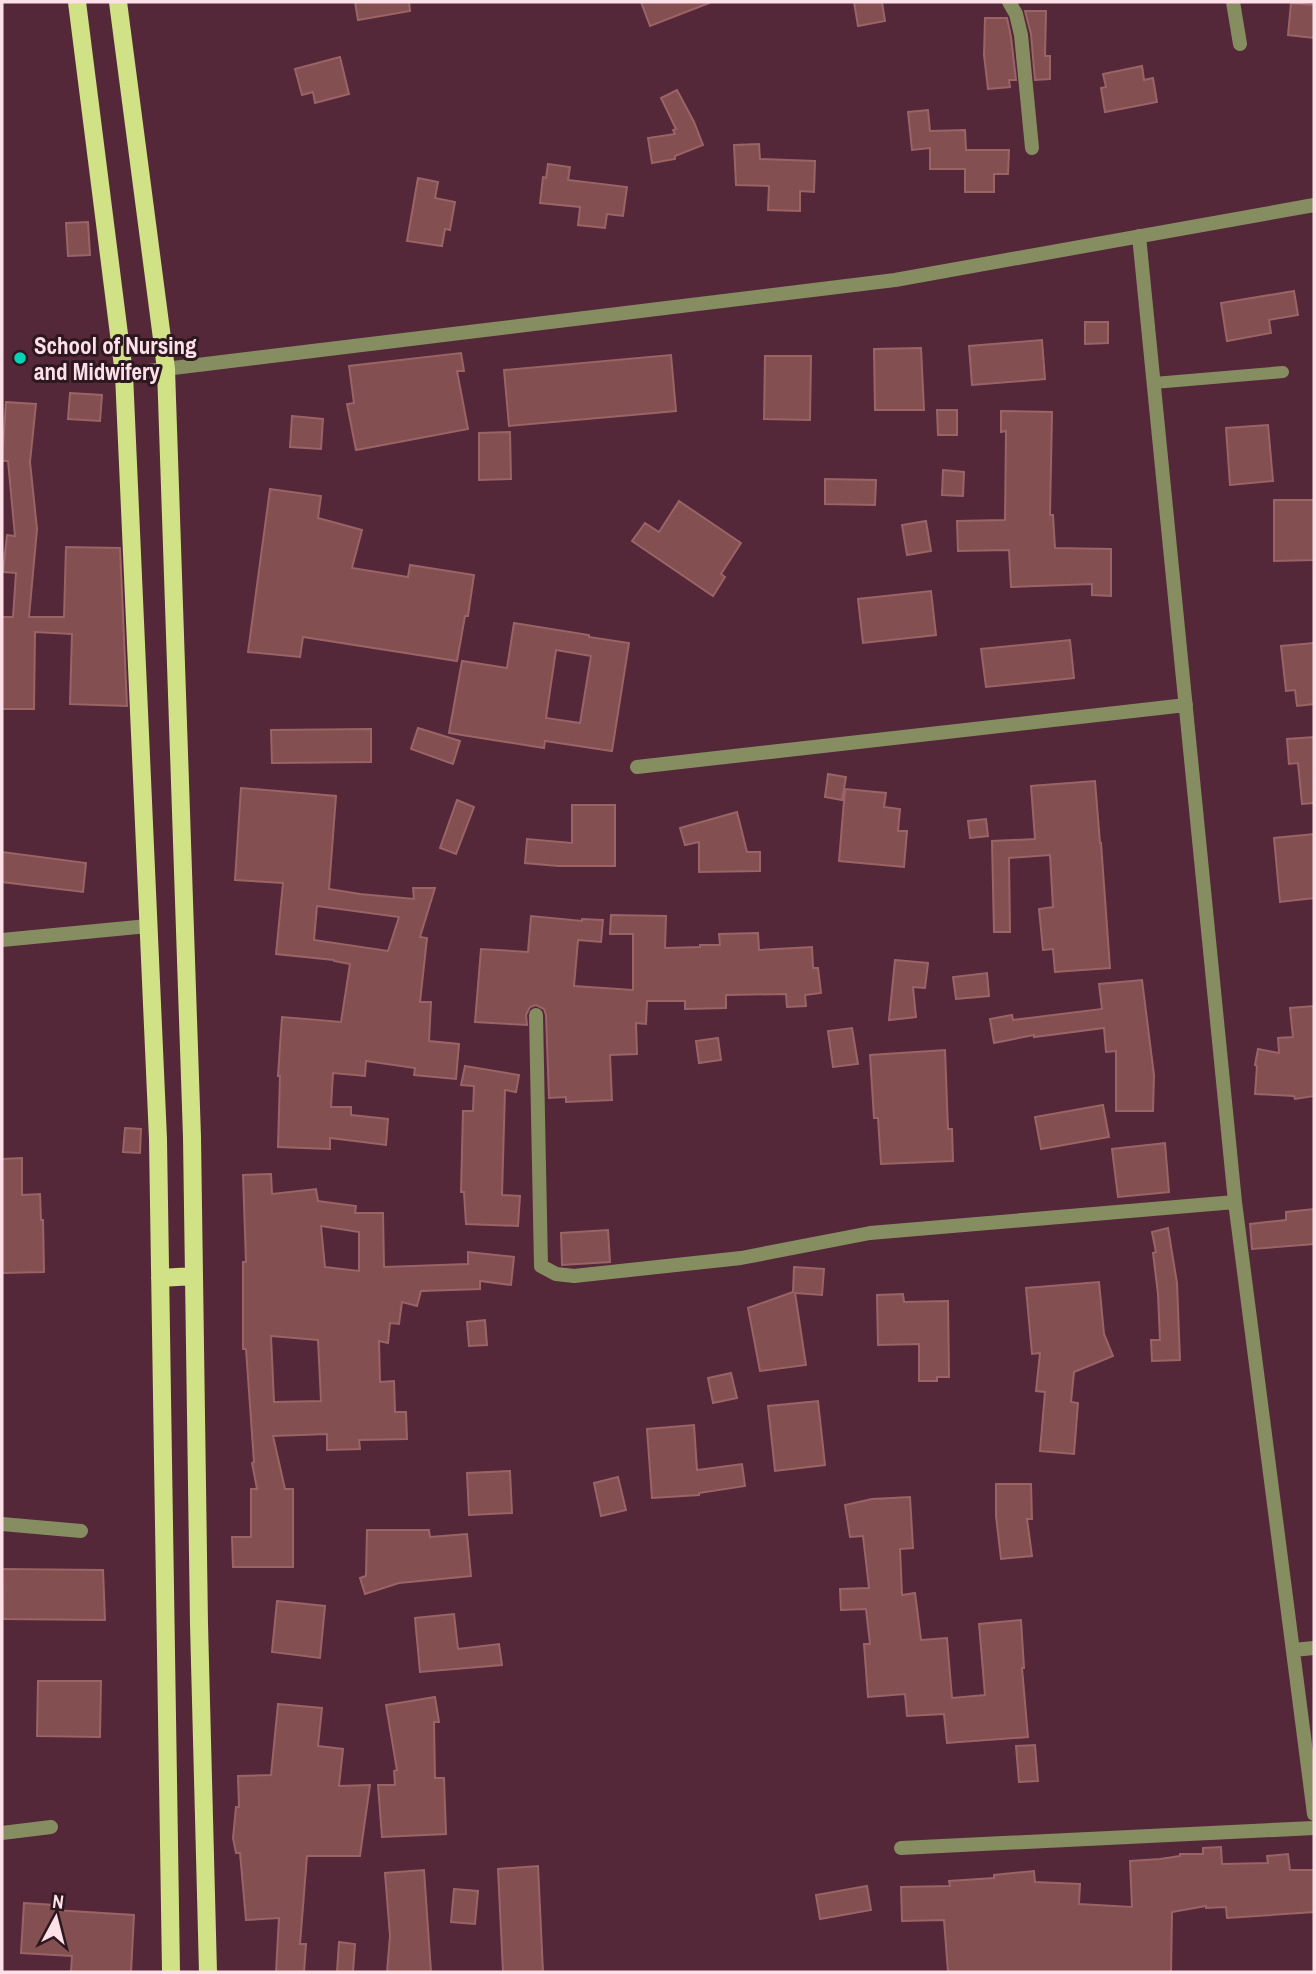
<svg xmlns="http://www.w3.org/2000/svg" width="1316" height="1974" viewBox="0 0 1316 1974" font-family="'Archivo Narrow',sans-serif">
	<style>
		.building { fill: #834f51; stroke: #9a6466; stroke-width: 2; fill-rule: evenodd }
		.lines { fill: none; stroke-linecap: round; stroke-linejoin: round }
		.lane { stroke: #858d61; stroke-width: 12 }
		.street { stroke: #858d61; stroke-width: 14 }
		.primary { stroke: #d1e185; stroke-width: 18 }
		.poi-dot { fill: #04d5b6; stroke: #2d1820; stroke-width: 2.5 }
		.labels { text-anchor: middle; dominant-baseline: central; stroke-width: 6; stroke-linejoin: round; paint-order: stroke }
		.poi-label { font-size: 23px; font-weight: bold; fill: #fee0e9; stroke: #2d1820; text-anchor: start }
	</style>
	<rect width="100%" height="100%" fill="#542739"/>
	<path class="building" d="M 355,2 L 409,2 L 410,11 L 358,20 Z
		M 641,2 L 708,2 L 709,3 L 650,26 Z
		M 854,2 L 882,2 L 885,21 L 858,26 Z
		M 1291,3 L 1314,5 L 1314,38 L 1288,35 Z
		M 1025,11 L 1046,11 L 1045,56 L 1050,56 L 1050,79 L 1035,80 L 1031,34 Z
		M 985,18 L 1007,18 L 1011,37 L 1016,80 L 1009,80 L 1010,87 L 988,89 L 984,55 Z
		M 340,57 L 349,94 L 315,103 L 313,92 L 302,95 L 295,69 Z
		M 1142,66 L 1144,80 L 1153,78 L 1157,102 L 1105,112 L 1101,88 L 1106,87 L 1103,74 Z
		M 677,90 L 694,122 L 703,145 L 675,156 L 675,159 L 652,163 L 648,138 L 675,134 L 673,130 L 676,129 L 661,98 Z
		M 928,110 L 930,131 L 965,130 L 966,150 L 1009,150 L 1008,174 L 994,174 L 994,192 L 965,192 L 965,169 L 930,169 L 930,148 L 912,150 L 908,112 Z
		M 759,144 L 760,159 L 815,161 L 814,192 L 800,191 L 800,211 L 768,210 L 769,186 L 736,185 L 734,145 Z
		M 548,164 L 570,167 L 568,180 L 627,187 L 623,216 L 607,214 L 605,228 L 578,225 L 580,207 L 540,203 L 543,177 L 546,178 Z
		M 418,178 L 438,182 L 435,198 L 455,202 L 450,230 L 445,229 L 442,246 L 407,241 Z
		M 88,222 L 90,255 L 68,256 L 66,223 Z
		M 1294,291 L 1298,315 L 1269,320 L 1271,333 L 1227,341 L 1221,303 Z
		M 1085,322 L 1108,322 L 1108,343 L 1085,344 Z
		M 1042,340 L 1045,379 L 972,385 L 969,346 Z
		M 921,348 L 924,410 L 875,410 L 874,349 Z
		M 461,353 L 464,371 L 457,371 L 468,429 L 356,450 L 347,404 L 354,403 L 349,366 Z
		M 671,355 L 676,411 L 509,426 L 504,370 Z
		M 765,356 L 811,356 L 810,420 L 764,419 Z
		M 70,393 L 102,395 L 100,421 L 68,419 Z
		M 6,402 L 36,404 L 30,462 L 37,529 L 29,617 L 64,617 L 66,547 L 120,548 L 127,706 L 70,704 L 72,634 L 35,632 L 34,709 L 2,709 L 2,617 L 13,617 L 16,573 L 3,572 L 7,535 L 15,536 L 8,461 L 2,461 Z
		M 937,410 L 957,410 L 957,435 L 938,435 Z
		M 1001,411 L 1052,412 L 1050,515 L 1053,515 L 1055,548 L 1111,549 L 1111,596 L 1092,595 L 1092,584 L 1011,587 L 1009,550 L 958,551 L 957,521 L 1005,520 L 1006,431 L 1001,432 Z
		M 292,416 L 323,419 L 321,449 L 290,447 Z
		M 1268,425 L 1273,481 L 1230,485 L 1226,428 Z
		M 510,432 L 511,479 L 479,480 L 479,433 Z
		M 943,470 L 964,472 L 963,496 L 942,495 Z
		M 825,479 L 876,480 L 875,505 L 825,504 Z
		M 270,489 L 321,496 L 318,518 L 362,530 L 352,568 L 408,577 L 410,565 L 474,575 L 468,616 L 465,616 L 457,661 L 303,637 L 300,657 L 248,652 Z
		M 1274,500 L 1314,500 L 1314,560 L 1274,561 Z
		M 679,501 L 741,543 L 721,574 L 725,577 L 713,596 L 632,541 L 645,523 L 659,532 Z
		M 926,521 L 931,551 L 907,555 L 902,525 Z
		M 931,591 L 936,635 L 863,643 L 858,599 Z
		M 514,623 L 589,635 L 589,637 L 629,643 L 612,751 L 545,741 L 544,748 L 449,733 L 462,661 L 507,668 ZM 556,650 L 591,656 L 580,723 L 546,718 Z
		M 1070,640 L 1074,678 L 986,687 L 981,649 Z
		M 1314,643 L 1314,704 L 1297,706 L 1295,690 L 1286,691 L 1281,646 Z
		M 418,728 L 460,741 L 453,764 L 411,749 Z
		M 371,729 L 371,762 L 272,763 L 271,730 Z
		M 1314,737 L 1314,803 L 1302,804 L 1298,763 L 1289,764 L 1287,739 Z
		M 828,774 L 846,777 L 842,800 L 825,797 Z
		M 1095,781 L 1100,843 L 1101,843 L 1110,968 L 1055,972 L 1053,949 L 1043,950 L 1039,909 L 1053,907 L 1050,855 L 1009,858 L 1010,932 L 994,932 L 992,841 L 1035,839 L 1031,786 Z
		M 241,788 L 336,796 L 329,889 L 360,894 L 414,899 L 413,888 L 435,888 L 420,937 L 427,938 L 420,1002 L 431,1002 L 429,1041 L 459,1044 L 456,1079 L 414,1075 L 415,1068 L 366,1061 L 365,1076 L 333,1073 L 331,1107 L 351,1107 L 351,1115 L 388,1119 L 386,1145 L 330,1138 L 330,1149 L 278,1147 L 280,1076 L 278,1076 L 282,1017 L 341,1022 L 350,964 L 334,961 L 334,960 L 276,954 L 283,883 L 235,880 ZM 317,906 L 399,917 L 388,951 L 314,940 Z
		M 845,789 L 886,793 L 884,807 L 900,809 L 898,831 L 907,831 L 904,867 L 839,861 Z
		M 457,800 L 474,807 L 456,854 L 440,848 Z
		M 572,805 L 615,805 L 615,866 L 558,866 L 525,863 L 527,839 L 572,843 Z
		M 737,812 L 747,852 L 760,852 L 760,871 L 699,872 L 699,842 L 685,845 L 680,828 Z
		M 986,819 L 988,836 L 970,838 L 968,821 Z
		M 1314,834 L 1314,898 L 1280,902 L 1274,838 Z
		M 2,852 L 86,863 L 83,892 L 2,882 Z
		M 611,915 L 666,916 L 665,948 L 700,947 L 700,945 L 720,945 L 719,934 L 758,933 L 759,950 L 812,947 L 813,968 L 818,968 L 821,993 L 805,995 L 806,1006 L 787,1007 L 786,994 L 726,995 L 726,1008 L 685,1009 L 685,1001 L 647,1001 L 646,1024 L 636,1023 L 637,1054 L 610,1055 L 612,1100 L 566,1102 L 566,1097 L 549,1098 L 546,1015 L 544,1009 L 536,1005 L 530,1007 L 526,1015 L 527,1025 L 475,1022 L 481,949 L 528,952 L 531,916 L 582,921 L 582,919 L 603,920 L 601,942 L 578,940 L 574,986 L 633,990 L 633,934 L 610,934 Z
		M 895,960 L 928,963 L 925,988 L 913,987 L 916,1017 L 889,1020 Z
		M 987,973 L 989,996 L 956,999 L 953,977 Z
		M 1142,980 L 1154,1075 L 1153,1111 L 1116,1111 L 1116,1051 L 1106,1052 L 1104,1028 L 1034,1037 L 1034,1035 L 994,1043 L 990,1019 L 1012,1015 L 1013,1020 L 1102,1009 L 1099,984 Z
		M 1314,1006 L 1314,1096 L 1295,1099 L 1294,1096 L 1255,1094 L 1257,1066 L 1255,1065 L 1258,1049 L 1279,1053 L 1278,1038 L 1293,1037 L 1290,1008 Z
		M 852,1028 L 858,1064 L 833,1067 L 828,1031 Z
		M 718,1038 L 721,1060 L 699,1063 L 696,1041 Z
		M 945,1050 L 948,1129 L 952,1129 L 953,1161 L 881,1164 L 878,1118 L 874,1118 L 870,1055 Z
		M 465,1066 L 519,1075 L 516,1092 L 505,1090 L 502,1195 L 520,1196 L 518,1226 L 466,1224 L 464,1192 L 461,1192 L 463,1111 L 473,1111 L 474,1086 L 461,1085 Z
		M 1103,1105 L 1109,1137 L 1041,1149 L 1035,1117 Z
		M 125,1128 L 141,1129 L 140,1153 L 123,1152 Z
		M 1165,1143 L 1169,1192 L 1118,1197 L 1112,1149 Z
		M 22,1158 L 22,1195 L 40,1194 L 41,1220 L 43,1220 L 44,1272 L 2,1273 L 2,1159 Z
		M 271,1174 L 272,1194 L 316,1189 L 318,1201 L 356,1206 L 355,1213 L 383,1213 L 384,1267 L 468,1264 L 468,1252 L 514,1257 L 511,1285 L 480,1281 L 480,1289 L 421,1291 L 417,1306 L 402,1302 L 399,1324 L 390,1323 L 388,1343 L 379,1341 L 380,1382 L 394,1381 L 395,1412 L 406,1412 L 407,1439 L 359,1440 L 360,1449 L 327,1450 L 327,1434 L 273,1436 L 285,1489 L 293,1489 L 293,1567 L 233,1567 L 232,1537 L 251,1537 L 251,1489 L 257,1489 L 252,1463 L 254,1462 L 246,1349 L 243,1349 L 243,1262 L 246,1262 L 243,1175 ZM 321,1226 L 359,1232 L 359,1271 L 325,1267 ZM 271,1336 L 318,1340 L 321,1401 L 274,1402 Z
		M 1314,1209 L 1314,1244 L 1252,1249 L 1250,1224 L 1286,1220 L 1286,1212 Z
		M 1168,1228 L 1177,1283 L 1180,1360 L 1152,1361 L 1151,1340 L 1160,1340 L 1158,1294 L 1153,1253 L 1156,1252 L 1152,1232 Z
		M 608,1230 L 610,1262 L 562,1265 L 561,1233 Z
		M 794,1267 L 824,1269 L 822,1295 L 795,1293 L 806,1365 L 760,1371 L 748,1308 L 793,1292 Z
		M 1099,1282 L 1104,1334 L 1113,1356 L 1074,1372 L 1071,1402 L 1078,1403 L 1074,1454 L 1040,1451 L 1045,1392 L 1036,1391 L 1040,1353 L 1032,1354 L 1026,1288 Z
		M 903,1294 L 904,1302 L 948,1301 L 949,1377 L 937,1377 L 937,1381 L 919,1381 L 919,1344 L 878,1345 L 877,1295 Z
		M 485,1320 L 487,1345 L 469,1346 L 467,1322 Z
		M 731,1373 L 737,1398 L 713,1403 L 708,1378 Z
		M 818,1401 L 825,1465 L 775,1471 L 768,1406 Z
		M 694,1425 L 697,1470 L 742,1464 L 745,1486 L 699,1493 L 699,1495 L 652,1498 L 647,1429 Z
		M 510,1471 L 512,1513 L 469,1515 L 467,1473 Z
		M 618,1477 L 626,1510 L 601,1516 L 594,1483 Z
		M 996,1484 L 1031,1484 L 1032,1519 L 1027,1519 L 1032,1556 L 1001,1559 L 996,1516 Z
		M 910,1497 L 913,1548 L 900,1549 L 902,1595 L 915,1593 L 921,1640 L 947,1638 L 952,1698 L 985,1695 L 979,1624 L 1021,1620 L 1024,1668 L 1022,1668 L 1028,1737 L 947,1743 L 944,1714 L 907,1716 L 905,1694 L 868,1697 L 864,1644 L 870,1644 L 866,1609 L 841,1610 L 840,1589 L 869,1588 L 863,1536 L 850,1537 L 845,1505 L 872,1499 Z
		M 367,1530 L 429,1530 L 430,1537 L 467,1534 L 471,1576 L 399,1583 L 365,1594 L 360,1578 L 366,1576 Z
		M 2,1569 L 103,1570 L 105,1620 L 3,1619 Z
		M 277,1601 L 325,1606 L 320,1658 L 272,1652 Z
		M 454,1614 L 458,1649 L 499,1644 L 502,1665 L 420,1672 L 415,1618 Z
		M 38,1681 L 101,1681 L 100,1737 L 37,1736 Z
		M 435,1697 L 439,1722 L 434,1722 L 435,1778 L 444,1778 L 446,1834 L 382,1837 L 378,1785 L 395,1785 L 394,1771 L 397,1770 L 386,1705 Z
		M 278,1704 L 322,1708 L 318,1746 L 343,1749 L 339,1786 L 370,1785 L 360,1856 L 307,1856 L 300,1944 L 306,1944 L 304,1972 L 276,1972 L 279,1918 L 246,1920 L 240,1853 L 236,1853 L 233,1838 L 236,1807 L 239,1807 L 238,1776 L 271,1775 Z
		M 1035,1745 L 1038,1781 L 1019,1782 L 1016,1746 Z
		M 1221,1847 L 1222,1864 L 1268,1863 L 1267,1856 L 1288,1854 L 1290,1870 L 1314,1870 L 1314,1912 L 1227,1918 L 1226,1907 L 1206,1908 L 1206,1906 L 1172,1912 L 1171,1972 L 948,1972 L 944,1920 L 902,1921 L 901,1887 L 950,1886 L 949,1881 L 994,1878 L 994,1875 L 1034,1871 L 1035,1882 L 1080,1884 L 1079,1904 L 1132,1907 L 1130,1861 L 1160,1859 L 1180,1856 L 1180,1854 L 1203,1854 L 1203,1848 Z
		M 538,1866 L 543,1972 L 503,1972 L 498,1869 Z
		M 424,1870 L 431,1972 L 387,1972 L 390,1936 L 385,1873 Z
		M 867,1886 L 871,1910 L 820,1919 L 816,1895 Z
		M 454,1889 L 478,1891 L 475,1924 L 451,1922 Z
		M 24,1903 L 55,1905 L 54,1910 L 134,1915 L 131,1972 L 71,1972 L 72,1956 L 21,1953 Z
		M 339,1942 L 355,1944 L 353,1972 L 337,1972 Z"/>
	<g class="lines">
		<path class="lane" d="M 1154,383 L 1283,372"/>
		<path class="street" d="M 1009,2 L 1016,14 L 1021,35 L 1032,148
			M 1233,2 L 1240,44
			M 1139,236 L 1235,1202 L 1314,1814
			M 124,374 L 895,280 L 1314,205
			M 637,767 L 1186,705
			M 2,940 L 148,926
			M 536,1015 L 541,1266 L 556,1274 L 574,1276 L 741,1258 L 870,1233 L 1235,1202
			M 2,1524 L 81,1531
			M 1293,1650 L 1314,1648
			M 2,1833 L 51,1827
			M 901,1848 L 1314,1828"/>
		<path class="primary" d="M 77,2 L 124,374 L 158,1139 L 171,1972
			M 118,2 L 166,369 L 192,1137 L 199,1624 L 208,1972
			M 160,1278 L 194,1276"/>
	</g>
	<circle class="poi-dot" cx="20" cy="358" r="7"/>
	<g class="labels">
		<g class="poi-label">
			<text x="34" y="345">School of Nursing<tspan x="34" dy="26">and Midwifery</tspan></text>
		</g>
	</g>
	<rect width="1316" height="1974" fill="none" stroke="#fee0e9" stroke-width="7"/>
	<g transform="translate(56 1918) rotate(7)" stroke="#2d1820" stroke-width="5" paint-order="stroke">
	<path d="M0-5L12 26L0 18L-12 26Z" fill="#fee0e9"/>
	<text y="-10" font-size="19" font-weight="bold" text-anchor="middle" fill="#fee0e9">N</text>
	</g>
</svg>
